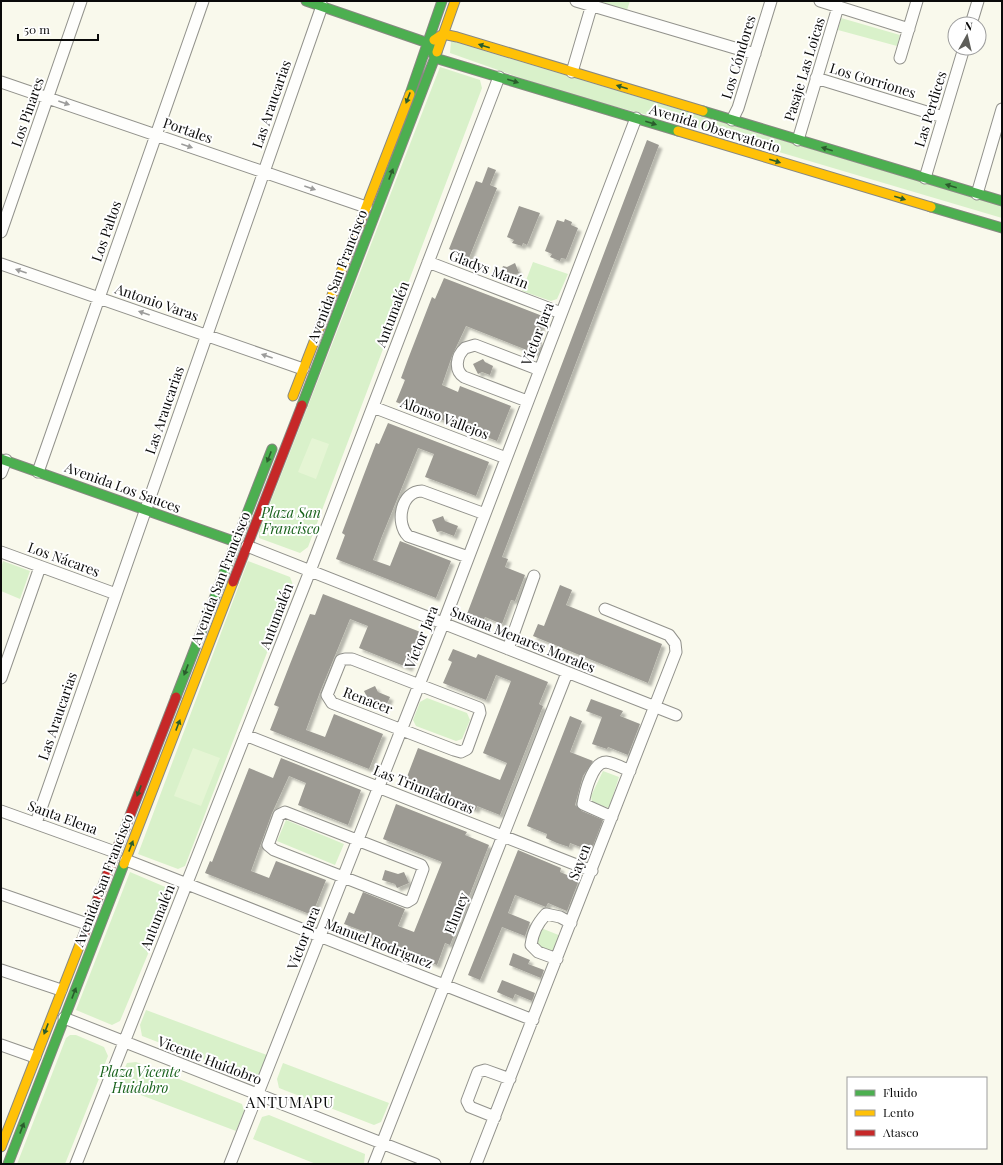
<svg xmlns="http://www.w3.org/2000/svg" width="1003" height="1165" viewBox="0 0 1003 1165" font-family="'Playfair Display',serif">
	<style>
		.green { fill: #d9f1ca }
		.pitch { fill: #e5f5d4 }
		.building { fill: #9c9a93; filter: url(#shadow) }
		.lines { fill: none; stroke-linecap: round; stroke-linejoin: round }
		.street-casing { stroke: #92928c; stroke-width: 13 }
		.fast-casing { stroke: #888882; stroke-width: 11 }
		.slow-casing { stroke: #888882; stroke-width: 11 }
		.jam-casing { stroke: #888882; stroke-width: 11 }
		.street { stroke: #fefefc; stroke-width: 11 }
		.fast { stroke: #4caf50; stroke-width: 9 }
		.slow { stroke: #ffc107; stroke-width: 9 }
		.jam { stroke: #c62828; stroke-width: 9 }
		.oneway { fill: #2b5c2d }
		.oneway2 { fill: #9c9c9b }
		.labels { text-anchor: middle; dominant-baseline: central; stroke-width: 4; stroke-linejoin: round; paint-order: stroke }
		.street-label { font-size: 14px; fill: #0a0a0a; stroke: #fff }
		.park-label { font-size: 14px; font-style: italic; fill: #19621c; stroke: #fff }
		.neighbourhood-label { font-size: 15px; letter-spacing: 1px; fill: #0a0a0a; stroke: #fff }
	</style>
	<defs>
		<filter id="shadow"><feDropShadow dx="3.5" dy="3.5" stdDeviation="1" flood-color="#0004"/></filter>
	</defs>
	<rect width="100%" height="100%" fill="#f9f9ec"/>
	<path class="green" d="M 601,1 L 630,1 L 627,10 L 600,3 Z
		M 841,18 L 900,35 L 897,46 L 838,30 Z
		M 451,41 L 1002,206 L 1002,218 L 701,129 L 563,93 L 450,53 Z
		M 440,67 L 480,80 L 482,88 L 308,547 L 300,553 L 259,538 L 259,532 Z
		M 533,262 L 568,274 L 557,299 L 551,301 L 522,291 Z
		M 3,561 L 30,571 L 20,599 L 1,591 L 1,568 Z
		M 248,561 L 290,577 L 293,585 L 185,866 L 178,869 L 138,854 Z
		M 427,698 L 467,713 L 470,720 L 462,739 L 456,741 L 416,726 L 413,720 L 420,702 Z
		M 603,771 L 619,777 L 609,808 L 592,802 L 591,796 Z
		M 286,820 L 344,844 L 335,865 L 277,841 Z
		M 130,872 L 170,889 L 173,894 L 120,1021 L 112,1025 L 76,1010 Z
		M 541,928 L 561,936 L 553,958 L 532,950 Z
		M 146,1010 L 267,1055 L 260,1075 L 250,1077 L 142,1036 L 140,1025 Z
		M 70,1035 L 76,1035 L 104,1047 L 108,1056 L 65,1164 L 17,1164 L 66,1038 Z
		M 136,1062 L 242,1104 L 244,1111 L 236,1131 L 117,1086 L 127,1063 Z
		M 283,1063 L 389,1103 L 381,1122 L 374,1125 L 279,1088 L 277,1079 Z
		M 269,1115 L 365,1154 L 364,1164 L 316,1164 L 253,1139 L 262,1117 Z"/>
	<path class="pitch" d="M 312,438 L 329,444 L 316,479 L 298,472 Z
		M 193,748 L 220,758 L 201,806 L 174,796 Z"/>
	<path class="building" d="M 647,140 L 659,145 L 502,557 L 508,559 L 505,567 L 525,575 L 515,601 L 511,600 L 502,624 L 485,617 L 483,621 L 467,614 Z
		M 488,167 L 496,170 L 490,185 L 497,188 L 469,258 L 449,249 L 476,181 L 482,183 Z
		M 519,206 L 540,213 L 527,245 L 523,243 L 522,246 L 512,243 L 514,240 L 507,237 Z
		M 565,219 L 572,222 L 571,225 L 578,228 L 566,259 L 561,258 L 560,261 L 550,257 L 552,254 L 545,251 L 557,220 L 564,222 Z
		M 515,263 L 519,273 L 511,276 L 509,280 L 499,276 L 503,266 L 507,267 Z
		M 444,278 L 545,317 L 536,340 L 542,342 L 537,354 L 466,326 L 452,356 L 442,385 L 458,392 L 460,386 L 511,406 L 497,441 L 396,402 L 405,380 L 401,378 L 408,359 L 432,297 L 435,299 Z
		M 483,359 L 485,362 L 493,366 L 490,375 L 482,372 L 478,374 L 473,364 Z
		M 388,423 L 489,462 L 476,496 L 425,477 L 434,454 L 418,448 L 382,536 L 373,560 L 390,566 L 400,541 L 451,561 L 436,598 L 336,559 L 345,535 L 342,533 L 363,477 L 376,443 L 379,444 Z
		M 443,516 L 445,521 L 458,526 L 454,536 L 441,531 L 437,532 L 432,520 Z
		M 560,585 L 572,590 L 566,605 L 662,644 L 648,683 L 533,636 L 538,624 L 544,626 Z
		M 323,594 L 423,633 L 409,668 L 359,648 L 368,626 L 350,619 L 320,692 L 306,730 L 325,737 L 334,714 L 383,734 L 369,769 L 270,730 L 279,707 L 274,705 L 290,664 L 310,614 L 315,615 Z
		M 453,649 L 476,658 L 478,654 L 548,682 L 539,704 L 543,706 L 500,815 L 477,806 L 476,810 L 405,782 L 418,748 L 500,780 L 507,763 L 483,753 L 511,681 L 496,675 L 486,700 L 443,683 L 452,662 L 448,660 Z
		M 375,686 L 378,692 L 390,697 L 386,706 L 373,701 L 370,703 L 364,691 Z
		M 591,699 L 623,711 L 620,716 L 640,724 L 628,755 L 608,747 L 607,749 L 592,744 L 602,717 L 586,711 Z
		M 570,716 L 582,721 L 570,752 L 593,761 L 583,776 L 575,805 L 582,811 L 603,820 L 591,851 L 570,843 L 569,847 L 557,843 L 546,838 L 547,834 L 527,826 Z
		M 281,758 L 361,790 L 348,825 L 298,805 L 306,783 L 289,776 L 272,813 L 251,871 L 269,878 L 276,861 L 326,880 L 312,915 L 205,873 L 210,861 L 212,862 L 249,768 L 273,778 Z
		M 396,804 L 467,832 L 465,835 L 489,845 L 450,945 L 445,943 L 437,965 L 367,936 L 368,933 L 344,924 L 349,912 L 354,914 L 363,892 L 405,909 L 398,926 L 414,932 L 442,862 L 383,839 Z
		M 518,850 L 561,868 L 560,872 L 579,880 L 567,911 L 548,903 L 546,907 L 515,895 L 508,913 L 530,922 L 525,936 L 502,927 L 480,980 L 468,975 Z
		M 385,870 L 398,874 L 404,872 L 409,883 L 397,888 L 395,884 L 382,880 Z
		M 513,953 L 530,960 L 528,964 L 544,970 L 541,978 L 509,965 Z
		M 502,980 L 535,993 L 532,1001 L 515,994 L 513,999 L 497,992 Z"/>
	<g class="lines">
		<g class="street-casing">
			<path id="street" d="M 576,1 L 755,54
				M 820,1 L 909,29
				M 971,24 L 978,1
				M 900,58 L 917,1
				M 572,72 L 593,1
				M 816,78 L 943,117
				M 1,82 L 366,207
				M 732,120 L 738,108 L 771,1
				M 798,140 L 838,7
				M 925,178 L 964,48
				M 977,194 L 1002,109
				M 1,232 L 81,1
				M 428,262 L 561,313
				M 1,264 L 303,369
				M 527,401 L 464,377 C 454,370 456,356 465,348 L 475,345 L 540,370
				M 373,407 L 506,458
				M 38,472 L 203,1
				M 1,473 L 6,460
				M 247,546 L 676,715
				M 1,552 L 116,594
				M 468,557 L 408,536 C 395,523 401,491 422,491 L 485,514
				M 508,649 L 534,576
				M 345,659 L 352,659 L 479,708 L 480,713 L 467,749 L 461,752 L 454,750 L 332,703 L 327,695 L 341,660 Z
				M 1,678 L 40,567
				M 245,735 L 592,871
				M 1,811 L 115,852
				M 285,812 L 421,865 L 423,869 L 412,899 L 407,902 L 274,850 L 268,845 L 279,815 Z
				M 612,817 L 583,804 C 585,793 592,762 606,762 C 614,763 623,768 630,771
				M 36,823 L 322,6
				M 126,860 L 533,1020
				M 1,894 L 87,924
				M 557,959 L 538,952 L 531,945 C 533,932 537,924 546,914 L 560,917 L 571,923
				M 1,970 L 61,990
				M 64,1018 L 435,1164
				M 1,1045 L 35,1057
				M 495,1117 L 470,1107 L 467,1101 L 478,1072 L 485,1070 L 510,1079
				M 76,1164 L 310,571 L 499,77
				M 230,1164 L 443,624 L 636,118
				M 374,1164 L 567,673
				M 476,1164 L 676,652 L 675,643 L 669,635 L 605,609"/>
		</g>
		<g class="fast-casing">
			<path id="fast" d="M 306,1 L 428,43 L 435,58 L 678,131
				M 410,94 L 442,1
				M 703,111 L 1002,201
				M 931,207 L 1002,228
				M 302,405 L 437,52
				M 1,459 L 236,542
				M 176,697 L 272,449
				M 8,1164 L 124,864"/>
		</g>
		<g class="slow-casing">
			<path id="slow" d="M 434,40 L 443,34 L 457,37 L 703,111
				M 437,52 L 455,1
				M 678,131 L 931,207
				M 293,396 L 410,94
				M 124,864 L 233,582
				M 1,1147 L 82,939"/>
		</g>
		<g class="jam-casing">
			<path id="jam" d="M 233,582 L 302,405
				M 82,939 L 176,697"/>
		</g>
		<use href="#street" class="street"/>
		<use href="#fast" class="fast"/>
		<use href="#slow" class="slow"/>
		<use href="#jam" class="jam"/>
	</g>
	<defs><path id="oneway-solid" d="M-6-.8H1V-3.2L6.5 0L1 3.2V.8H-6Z"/></defs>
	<g class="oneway">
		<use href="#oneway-solid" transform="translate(484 46) rotate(-163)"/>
		<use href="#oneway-solid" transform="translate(513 81) rotate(17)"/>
		<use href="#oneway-solid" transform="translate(622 87) rotate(-163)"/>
		<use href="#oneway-solid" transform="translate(408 98) rotate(111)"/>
		<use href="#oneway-solid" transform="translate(651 123) rotate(18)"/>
		<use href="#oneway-solid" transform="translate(827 149) rotate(-163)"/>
		<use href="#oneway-solid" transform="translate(775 161) rotate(17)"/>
		<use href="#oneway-solid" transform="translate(391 174) rotate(-69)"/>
		<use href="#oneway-solid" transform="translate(951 186) rotate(-163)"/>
		<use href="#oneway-solid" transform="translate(900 198) rotate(17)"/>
		<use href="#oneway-solid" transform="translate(269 457) rotate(111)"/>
		<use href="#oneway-solid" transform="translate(186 670) rotate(111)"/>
		<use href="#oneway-solid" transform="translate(178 725) rotate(-69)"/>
		<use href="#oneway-solid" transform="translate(139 791) rotate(111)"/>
		<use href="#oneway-solid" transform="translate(131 846) rotate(-69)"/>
		<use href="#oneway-solid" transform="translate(74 993) rotate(-69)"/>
		<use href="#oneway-solid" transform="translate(46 1029) rotate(111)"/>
		<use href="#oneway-solid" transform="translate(22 1128) rotate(-69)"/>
	</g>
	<g class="oneway2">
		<use href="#oneway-solid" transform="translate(64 103) rotate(19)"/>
		<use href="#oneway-solid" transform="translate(187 146) rotate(19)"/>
		<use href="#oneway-solid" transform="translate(310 188) rotate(19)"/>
		<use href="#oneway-solid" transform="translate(21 271) rotate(-161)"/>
		<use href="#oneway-solid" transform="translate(144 313) rotate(-161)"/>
		<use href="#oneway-solid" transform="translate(267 356) rotate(-161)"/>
	</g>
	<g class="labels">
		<g class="street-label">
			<text transform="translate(738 57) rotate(-73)">Los Cóndores</text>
			<text transform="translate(804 69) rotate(-73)">Pasaje Las Loicas</text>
			<text transform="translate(873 80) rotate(17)">Los Gorriones</text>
			<text transform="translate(271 104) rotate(-71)">Las Araucarias</text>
			<text transform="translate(930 109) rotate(-73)">Las Perdices</text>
			<text transform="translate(27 112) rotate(-71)">Los Pinares</text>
			<text transform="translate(715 128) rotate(17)">Avenida Observatorio</text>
			<text transform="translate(188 130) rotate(19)">Portales</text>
			<text transform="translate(106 231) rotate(-71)">Los Paltos</text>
			<text transform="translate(489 269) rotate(21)">Gladys Marín</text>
			<text transform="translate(337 276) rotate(-69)">Avenida San Francisco</text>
			<text transform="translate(157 302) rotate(19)">Antonio Varas</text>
			<text transform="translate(392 314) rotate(-69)">Antumalén</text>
			<text transform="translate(537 334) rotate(-69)">Víctor Jara</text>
			<text transform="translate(164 410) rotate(-71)">Las Araucarias</text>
			<text transform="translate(445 418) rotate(21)">Alonso Vallejos</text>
			<text transform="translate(123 487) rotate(20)">Avenida Los Sauces</text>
			<text transform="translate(64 559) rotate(20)">Los Nácares</text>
			<text transform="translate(220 578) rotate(-69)">Avenida San Francisco</text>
			<text transform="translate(276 616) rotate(-69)">Antumalén</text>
			<text transform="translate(421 637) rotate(-68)">Víctor Jara</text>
			<text transform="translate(523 639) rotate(22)">Susana Menares Morales</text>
			<text transform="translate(368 700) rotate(21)">Renacer</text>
			<text transform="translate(57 716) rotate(-71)">Las Araucarias</text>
			<text transform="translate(424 789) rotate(22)">Las Triunfadoras</text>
			<text transform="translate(63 817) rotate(20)">Santa Elena</text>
			<text transform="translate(579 862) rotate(-69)">Sayen</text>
			<text transform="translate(103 880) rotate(-69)">Avenida San Francisco</text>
			<text transform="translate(456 913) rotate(-69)">Eluney</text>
			<text transform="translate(157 917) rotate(-68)">Antumalén</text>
			<text transform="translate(303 938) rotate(-69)">Víctor Jara</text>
			<text transform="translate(379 943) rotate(21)">Manuel Rodriguez</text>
			<text transform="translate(210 1060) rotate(21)">Vicente Huidobro</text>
		</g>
		<g class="park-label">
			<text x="291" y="512">Plaza San<tspan x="291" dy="16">Francisco</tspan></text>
			<text x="140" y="1071">Plaza Vicente<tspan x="140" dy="16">Huidobro</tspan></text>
		</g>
		<g class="neighbourhood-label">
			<text x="290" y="1102">ANTUMAPU</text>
		</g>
	</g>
	<rect width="1003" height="1165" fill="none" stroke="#0a0a0a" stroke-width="4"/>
	<rect x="847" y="1077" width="140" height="72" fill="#ffffff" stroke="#9d9d9d"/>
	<rect x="855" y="1090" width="20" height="6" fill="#4caf50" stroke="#9d9d9d"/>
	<text x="883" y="1097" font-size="12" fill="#0a0a0a">Fluido</text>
	<rect x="855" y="1110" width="20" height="6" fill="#ffc107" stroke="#9d9d9d"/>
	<text x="883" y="1117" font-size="12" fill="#0a0a0a">Lento</text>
	<rect x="855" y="1130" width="20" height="6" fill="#c62828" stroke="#9d9d9d"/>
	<text x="883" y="1137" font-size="12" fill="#0a0a0a">Atasco</text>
	<g transform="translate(967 36) rotate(8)"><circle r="19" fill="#ffffff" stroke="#9d9d9d"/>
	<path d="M0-3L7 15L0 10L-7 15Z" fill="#5e5e59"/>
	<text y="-6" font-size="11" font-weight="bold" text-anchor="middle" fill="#0a0a0a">N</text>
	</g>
	<path d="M18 34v6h80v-6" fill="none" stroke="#0a0a0a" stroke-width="2"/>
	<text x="24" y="34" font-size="12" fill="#0a0a0a" stroke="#ffffff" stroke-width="3" paint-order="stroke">50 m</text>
</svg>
